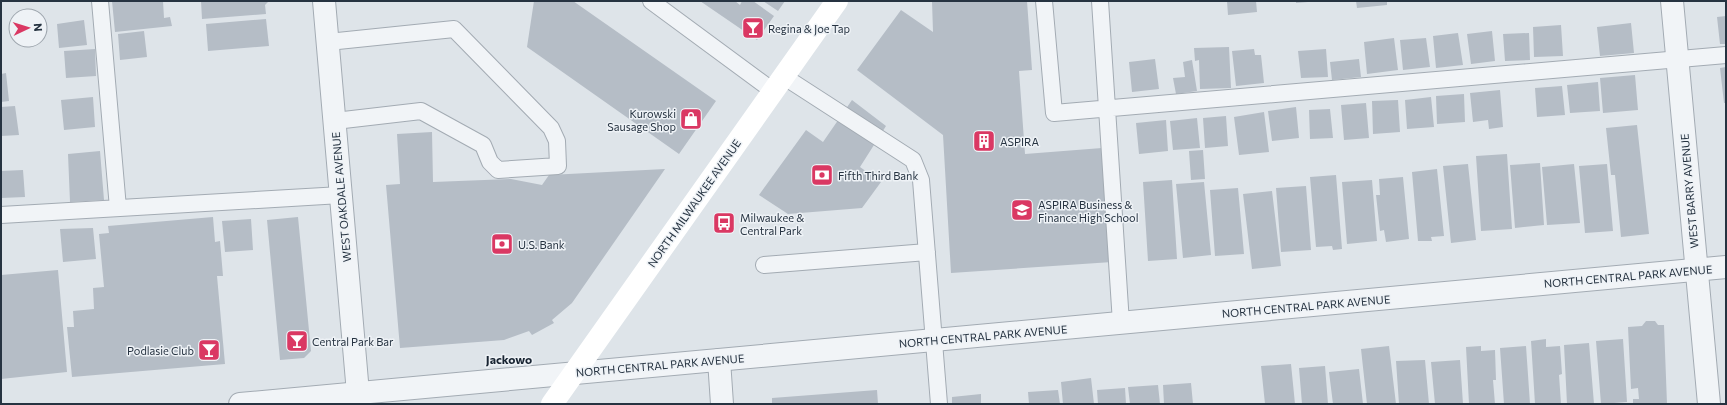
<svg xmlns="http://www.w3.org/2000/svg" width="1727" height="405" viewBox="0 0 1727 405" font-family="Commissioner,sans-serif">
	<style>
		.building { fill: #b5bdc6 }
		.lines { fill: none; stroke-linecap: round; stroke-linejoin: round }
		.service-casing { stroke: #a3abb3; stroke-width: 18 }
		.minor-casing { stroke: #a3abb3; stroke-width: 24 }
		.tertiary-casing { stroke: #a3abb3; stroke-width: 24 }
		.service { stroke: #f1f4f7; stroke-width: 16 }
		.minor { stroke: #f1f4f7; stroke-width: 22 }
		.tertiary { stroke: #f1f4f7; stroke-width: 22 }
		.secondary { stroke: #fff; stroke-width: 22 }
		.labels { text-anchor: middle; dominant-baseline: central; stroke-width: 3; stroke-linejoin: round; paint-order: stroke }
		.poi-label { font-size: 11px; fill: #263341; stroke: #eef2f6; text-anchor: start }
		.street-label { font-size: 11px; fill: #263341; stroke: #eef2f6 }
		.neighbourhood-label { font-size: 12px; font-weight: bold; fill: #182432; stroke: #eef2f6 }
	</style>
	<rect width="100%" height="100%" fill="#dee4e9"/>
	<path class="building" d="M 112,1 L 163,1 L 164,18 L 170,17 L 172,26 L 115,32 Z
		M 201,1 L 269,1 L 265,5 L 266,14 L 202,19 Z
		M 534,1 L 573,1 L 716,101 L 679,154 L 527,47 Z
		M 700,1 L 735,1 L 740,5 L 742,1 L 753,1 L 774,16 L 757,40 Z
		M 763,1 L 785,1 L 778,11 Z
		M 932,1 L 1027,1 L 1032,70 L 1019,71 L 1025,154 L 1102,148 L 1112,262 L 951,273 L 943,135 L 857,70 L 901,10 L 933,32 Z
		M 1227,1 L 1256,1 L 1257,12 L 1228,15 Z
		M 1296,1 L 1308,1 L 1308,2 L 1296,3 Z
		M 1356,1 L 1387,1 L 1387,5 L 1357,8 Z
		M 1726,16 L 1726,44 L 1720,44 L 1717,17 Z
		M 266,19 L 269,46 L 208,51 L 206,24 Z
		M 84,20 L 87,45 L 59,48 L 57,24 Z
		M 1631,23 L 1634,53 L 1600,56 L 1597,27 Z
		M 1561,25 L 1563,56 L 1534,57 L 1533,27 Z
		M 144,31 L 147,57 L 120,60 L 118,34 Z
		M 1492,31 L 1495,61 L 1471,64 L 1467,34 Z
		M 1458,33 L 1463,65 L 1436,68 L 1433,36 Z
		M 1529,33 L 1530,60 L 1505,61 L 1503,34 Z
		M 1394,38 L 1398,70 L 1367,74 L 1364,42 Z
		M 1426,38 L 1430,67 L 1403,70 L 1400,40 Z
		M 1229,47 L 1231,88 L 1200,89 L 1199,60 L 1195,61 L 1194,48 Z
		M 95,49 L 96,76 L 66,78 L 64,51 Z
		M 1254,49 L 1255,55 L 1261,55 L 1264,83 L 1236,86 L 1232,51 Z
		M 1326,49 L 1328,77 L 1301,78 L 1298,51 Z
		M 1155,59 L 1159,89 L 1132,92 L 1129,62 Z
		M 1359,59 L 1361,77 L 1332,80 L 1330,62 Z
		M 1192,60 L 1197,91 L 1176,94 L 1173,78 L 1185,77 L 1183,62 Z
		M 1726,67 L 1726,103 L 1724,103 L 1720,68 Z
		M 6,73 L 9,101 L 1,102 L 1,74 Z
		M 1635,75 L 1638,110 L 1603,113 L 1600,78 Z
		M 1598,82 L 1600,111 L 1570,113 L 1567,85 Z
		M 1562,86 L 1565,115 L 1537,117 L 1535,88 Z
		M 1500,90 L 1503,127 L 1489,129 L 1488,120 L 1473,122 L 1470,93 Z
		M 1464,94 L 1465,122 L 1437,124 L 1436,96 Z
		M 93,97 L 95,127 L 64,130 L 61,100 Z
		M 1431,97 L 1434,127 L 1407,129 L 1405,100 Z
		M 852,100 L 886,126 L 860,167 L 881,182 L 862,208 L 788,214 L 759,195 L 806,130 L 823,142 Z
		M 1398,100 L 1400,132 L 1373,134 L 1372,101 Z
		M 1366,103 L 1369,138 L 1344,140 L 1341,105 Z
		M 15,106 L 19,135 L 1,136 L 1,107 Z
		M 1296,107 L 1299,138 L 1272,141 L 1268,111 Z
		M 1330,109 L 1333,138 L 1310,139 L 1309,110 Z
		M 1264,112 L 1269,152 L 1239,155 L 1234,117 Z
		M 1226,116 L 1228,146 L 1205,148 L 1203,118 Z
		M 1197,118 L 1200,148 L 1173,150 L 1170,121 Z
		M 1166,120 L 1168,151 L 1139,154 L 1136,123 Z
		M 1637,125 L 1649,234 L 1621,237 L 1615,175 L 1611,175 L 1606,128 Z
		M 432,132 L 433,182 L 511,179 L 542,185 L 549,175 L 665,169 L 572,303 L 552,320 L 554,323 L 532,335 L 529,331 L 504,340 L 400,348 L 386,185 L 400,184 L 397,134 Z
		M 1203,150 L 1205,179 L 1191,180 L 1189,151 Z
		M 100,151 L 104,200 L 70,202 L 68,154 Z
		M 1507,154 L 1512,229 L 1481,231 L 1476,156 Z
		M 1540,163 L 1544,225 L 1515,228 L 1510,165 Z
		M 1468,164 L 1476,240 L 1451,243 L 1443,166 Z
		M 1574,164 L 1580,223 L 1547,225 L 1542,167 Z
		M 1607,164 L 1613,231 L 1585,233 L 1579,166 Z
		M 1437,169 L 1444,236 L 1431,237 L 1432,241 L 1418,241 L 1412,172 Z
		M 23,170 L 25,197 L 1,198 L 1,171 Z
		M 1336,175 L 1342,249 L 1333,250 L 1332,246 L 1316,247 L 1310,177 Z
		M 1403,177 L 1409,239 L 1386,242 L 1384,230 L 1380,231 L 1376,195 L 1380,195 L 1379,179 Z
		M 1172,180 L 1177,259 L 1148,261 L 1143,182 Z
		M 1372,180 L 1377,241 L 1347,244 L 1342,182 Z
		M 1204,182 L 1211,255 L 1183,258 L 1176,184 Z
		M 1306,186 L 1311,250 L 1281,252 L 1276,188 Z
		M 1238,188 L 1244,254 L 1215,256 L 1210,190 Z
		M 1272,191 L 1281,266 L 1252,269 L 1243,194 Z
		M 213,217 L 215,242 L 220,241 L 223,276 L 217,276 L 225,364 L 72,377 L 67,327 L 74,327 L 73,311 L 94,309 L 93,288 L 104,287 L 99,234 L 109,233 L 108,226 Z
		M 298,217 L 311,351 L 304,358 L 280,360 L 267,220 Z
		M 251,219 L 253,250 L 225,252 L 222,221 Z
		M 93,228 L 96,259 L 63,262 L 60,229 Z
		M 58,270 L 67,372 L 1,379 L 1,275 Z
		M 1646,321 L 1655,321 L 1658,325 L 1664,325 L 1667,404 L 1633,404 L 1633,399 L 1639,399 L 1638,388 L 1631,389 L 1628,327 L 1642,326 Z
		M 1546,339 L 1546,347 L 1560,346 L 1562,374 L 1559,375 L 1561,404 L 1535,404 L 1531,341 Z
		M 1623,339 L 1627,402 L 1601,404 L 1596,341 Z
		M 1589,343 L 1594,404 L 1567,404 L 1564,345 Z
		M 1389,346 L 1396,404 L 1367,404 L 1361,349 Z
		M 1481,346 L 1481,351 L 1495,350 L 1496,380 L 1493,380 L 1495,404 L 1469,404 L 1466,347 Z
		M 1526,346 L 1530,404 L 1504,404 L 1500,348 Z
		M 1425,360 L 1429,404 L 1399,404 L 1396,361 Z
		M 1460,360 L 1463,404 L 1435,404 L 1431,362 Z
		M 1291,364 L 1295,404 L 1265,404 L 1261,366 Z
		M 1325,366 L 1328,404 L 1302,404 L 1299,368 Z
		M 1359,369 L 1363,404 L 1333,404 L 1329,372 Z
		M 1091,378 L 1094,404 L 1063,404 L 1061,382 Z
		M 1191,383 L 1193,404 L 1164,404 L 1163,385 Z
		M 1158,385 L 1160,404 L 1130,404 L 1128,387 Z
		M 1125,388 L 1126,404 L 1098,404 L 1097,390 Z
		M 877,390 L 878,404 L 772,404 L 772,398 Z
		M 1058,390 L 1060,404 L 1029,404 L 1028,392 Z
		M 981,394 L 981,404 L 952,404 L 952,397 Z"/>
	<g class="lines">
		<g class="service-casing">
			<path id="service" d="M 100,1 L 118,208
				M 651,1 L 773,91
				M 1044,1 L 1054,113 L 1726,55
				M 1100,1 L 1121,323
				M 328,42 L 454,29 L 551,128 L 557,141 L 558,166 L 498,170 L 490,162 L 483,145 L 421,111 L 335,121
				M 783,76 L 913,160 L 921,180 L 939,404
				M 1,215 L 341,195
				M 764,265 L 927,252"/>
		</g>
		<g class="minor-casing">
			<path id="minor" d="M 324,1 L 358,393
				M 1672,1 L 1709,404
				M 719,360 L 722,404"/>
		</g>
		<g class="tertiary-casing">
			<path id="tertiary" d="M 240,404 L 1726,267"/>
		</g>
		<use href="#service" class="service"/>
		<use href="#minor" class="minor"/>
		<use href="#tertiary" class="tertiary"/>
		<path class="secondary" d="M 552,404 L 837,1"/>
	</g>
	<defs>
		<g id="bar-square" transform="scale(1.15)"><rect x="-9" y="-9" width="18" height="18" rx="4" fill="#da3863" stroke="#eef2f6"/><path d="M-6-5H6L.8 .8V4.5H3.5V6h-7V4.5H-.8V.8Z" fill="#fff"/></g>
		<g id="shop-square" transform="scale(1.15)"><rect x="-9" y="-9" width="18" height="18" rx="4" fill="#da3863" stroke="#eef2f6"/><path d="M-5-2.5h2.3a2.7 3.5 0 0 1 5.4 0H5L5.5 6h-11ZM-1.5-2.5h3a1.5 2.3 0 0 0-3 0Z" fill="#fff"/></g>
		<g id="building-square" transform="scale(1.15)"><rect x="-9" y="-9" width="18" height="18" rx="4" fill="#da3863" stroke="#eef2f6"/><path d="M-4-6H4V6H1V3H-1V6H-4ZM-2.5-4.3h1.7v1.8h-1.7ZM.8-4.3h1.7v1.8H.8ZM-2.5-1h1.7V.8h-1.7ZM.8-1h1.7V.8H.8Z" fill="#fff"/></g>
		<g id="bank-square" transform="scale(1.15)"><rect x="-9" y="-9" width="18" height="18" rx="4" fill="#da3863" stroke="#eef2f6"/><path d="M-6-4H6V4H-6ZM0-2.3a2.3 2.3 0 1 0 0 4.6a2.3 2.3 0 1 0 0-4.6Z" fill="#fff"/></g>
		<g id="school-square" transform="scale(1.15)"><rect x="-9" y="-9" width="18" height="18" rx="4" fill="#da3863" stroke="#eef2f6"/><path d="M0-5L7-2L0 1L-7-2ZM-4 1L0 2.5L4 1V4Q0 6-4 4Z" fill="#fff"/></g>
		<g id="bus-square" transform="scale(1.15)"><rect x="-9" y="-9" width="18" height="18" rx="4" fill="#da3863" stroke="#eef2f6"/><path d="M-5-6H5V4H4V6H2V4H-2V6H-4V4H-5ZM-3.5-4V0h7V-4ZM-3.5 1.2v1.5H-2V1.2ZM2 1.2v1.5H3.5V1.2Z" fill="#fff"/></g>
	</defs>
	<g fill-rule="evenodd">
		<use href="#bar-square" x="753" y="28"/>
		<use href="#shop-square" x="691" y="119"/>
		<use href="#building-square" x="984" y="141"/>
		<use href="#bank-square" x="822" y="175"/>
		<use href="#school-square" x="1022" y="210"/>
		<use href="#bus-square" x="724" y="223"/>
		<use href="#bank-square" x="502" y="244"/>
		<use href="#bar-square" x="297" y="341"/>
		<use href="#bar-square" x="209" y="350"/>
	</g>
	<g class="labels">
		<g class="poi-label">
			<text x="768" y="28">Regina &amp; Joe Tap</text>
			<text x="676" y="113" text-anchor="end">Kurowski<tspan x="676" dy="13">Sausage Shop</tspan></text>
			<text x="1000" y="141">ASPIRA</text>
			<text x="838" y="175">Fifth Third Bank</text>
			<text x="1038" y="204">ASPIRA Business &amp;<tspan x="1038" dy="13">Finance High School</tspan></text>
			<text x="740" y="217">Milwaukee &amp;<tspan x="740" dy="13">Central Park</tspan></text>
			<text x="518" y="244">U.S. Bank</text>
			<text x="312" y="341">Central Park Bar</text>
			<text x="194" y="350" text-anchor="end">Podlasie Club</text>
		</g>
		<g class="street-label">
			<text transform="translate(1689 191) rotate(-95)">WEST BARRY AVENUE</text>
			<text transform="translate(341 197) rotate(-95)">WEST OAKDALE AVENUE</text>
			<text transform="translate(694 203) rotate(-55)">NORTH MILWAUKEE AVENUE</text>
			<text transform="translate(1628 276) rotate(-5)">NORTH CENTRAL PARK AVENUE</text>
			<text transform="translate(1306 306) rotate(-5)">NORTH CENTRAL PARK AVENUE</text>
			<text transform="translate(983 336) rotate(-5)">NORTH CENTRAL PARK AVENUE</text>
			<text transform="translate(660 365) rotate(-5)">NORTH CENTRAL PARK AVENUE</text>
		</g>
		<g class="neighbourhood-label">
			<text x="509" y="359">Jackowo</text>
		</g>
	</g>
	<rect width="1727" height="405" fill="none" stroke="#263341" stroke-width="4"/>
	<g transform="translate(28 28) rotate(86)"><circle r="19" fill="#eef2f6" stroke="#9ea6ae"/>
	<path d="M0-3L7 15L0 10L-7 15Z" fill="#da3863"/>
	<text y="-6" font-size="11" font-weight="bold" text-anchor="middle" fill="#263341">N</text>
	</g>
</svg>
